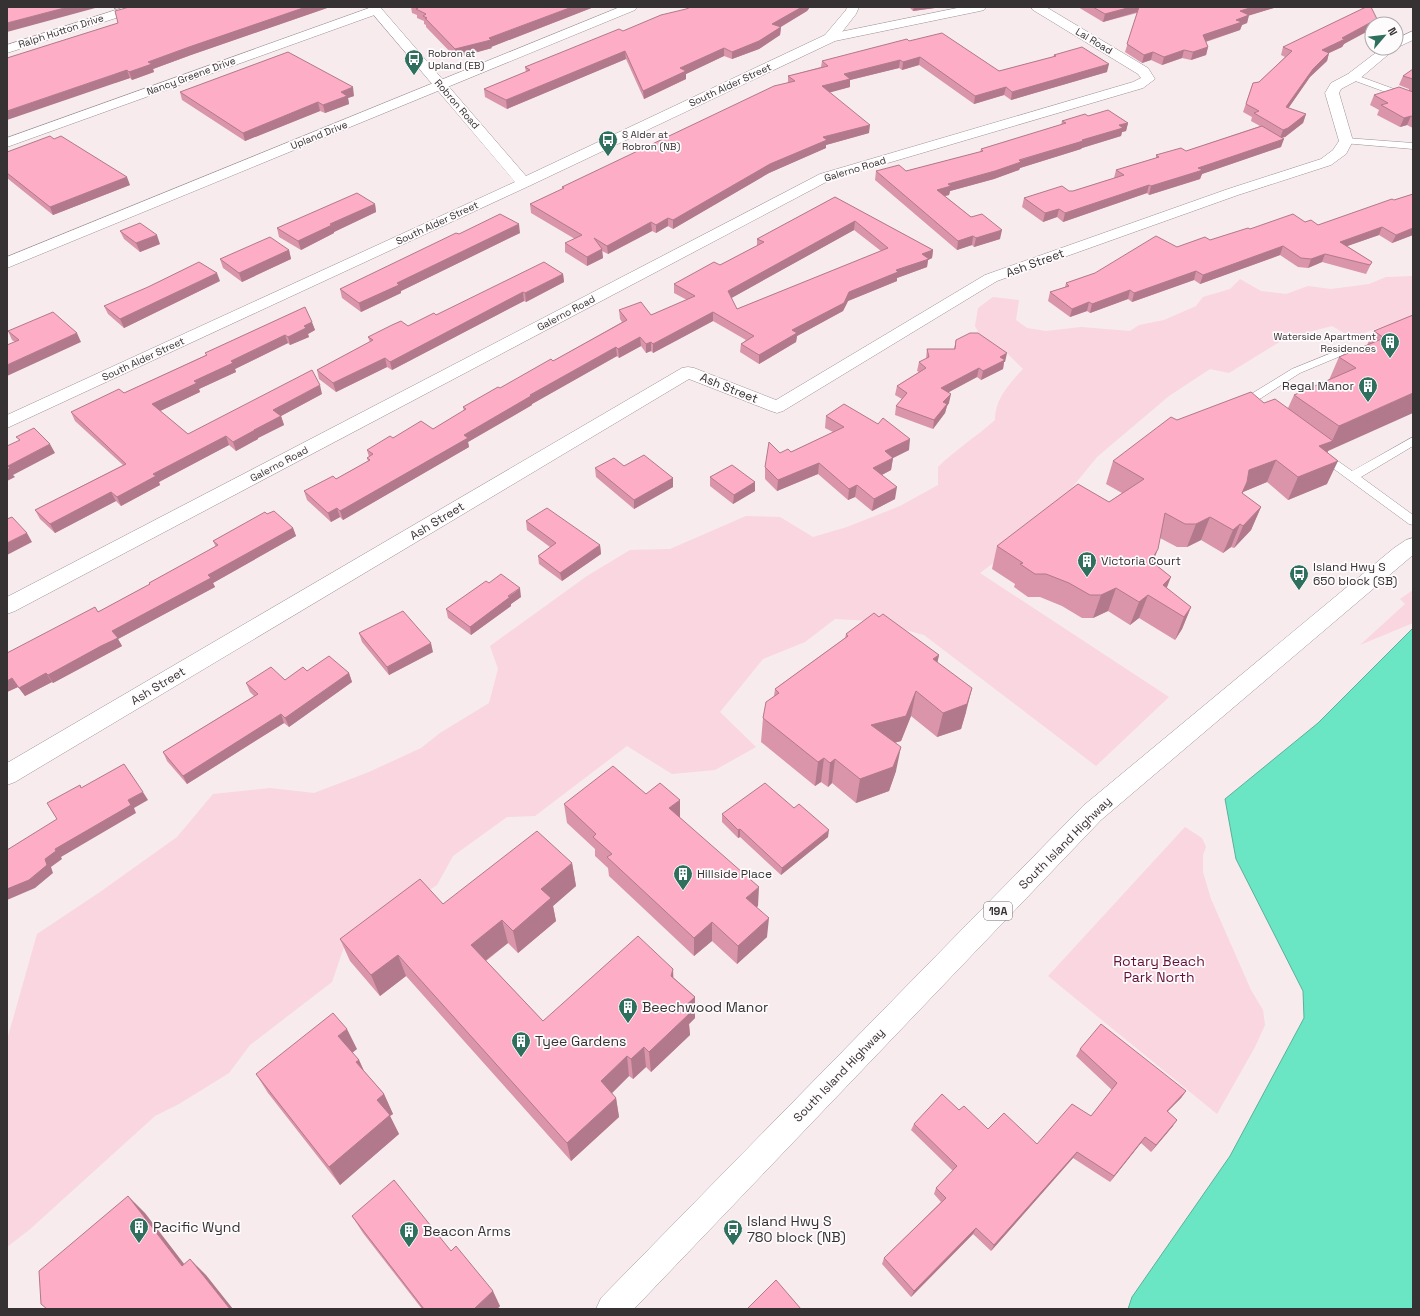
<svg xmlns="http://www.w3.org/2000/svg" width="1420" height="1316" viewBox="0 0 1420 1316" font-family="'Space Grotesk',sans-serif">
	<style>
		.green { fill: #f9d6e0 }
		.water { fill: #6be6c4; stroke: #5bb098 }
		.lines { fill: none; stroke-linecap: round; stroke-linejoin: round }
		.lane-casing { stroke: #9c9194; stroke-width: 1 }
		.street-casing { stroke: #9c9194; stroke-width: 1 }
		.secondary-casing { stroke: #9c9194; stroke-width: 1 }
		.primary-casing { stroke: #9c9194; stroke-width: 1 }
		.lane { fill: #fff; fill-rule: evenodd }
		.street { fill: #fff; fill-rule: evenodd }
		.secondary { fill: #fff; fill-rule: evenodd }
		.primary { fill: #fff; fill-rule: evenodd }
		.wall { fill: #da95aa; fill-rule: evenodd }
		.shaded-wall { fill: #b1798b }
		.building { fill: #fdadc6; stroke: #b1798b; fill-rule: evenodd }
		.labels { text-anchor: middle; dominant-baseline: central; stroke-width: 3.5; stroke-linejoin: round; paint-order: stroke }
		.far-street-label { font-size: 10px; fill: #363133; stroke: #fefbfc }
		.far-poi-label { font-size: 10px; fill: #363133; stroke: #fefbfc; text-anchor: start }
		.shield { fill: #fefbfc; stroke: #726e6f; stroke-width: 1 }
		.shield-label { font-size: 11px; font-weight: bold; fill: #363133 }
		.street-label { font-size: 12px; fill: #363133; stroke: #fefbfc }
		.poi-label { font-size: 12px; fill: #363133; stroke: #fefbfc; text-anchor: start }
		.near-park-label { font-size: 14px; fill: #640f35; stroke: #fefbfc }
		.near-poi-label { font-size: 14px; fill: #363133; stroke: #fefbfc; text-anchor: start }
	</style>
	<rect width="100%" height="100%" fill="#f7ebee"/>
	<path class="green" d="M 1413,276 L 1413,317 L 1351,337 L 1332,326 L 1286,338 L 1229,373 L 1210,369 L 1169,396 L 1097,457 L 1039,528 L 980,573 L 1169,697 L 1096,766 L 924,635 L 873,621 L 835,619 L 805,642 L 763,659 L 720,712 L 756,747 L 715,770 L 672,774 L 627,746 L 535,816 L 507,817 L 453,856 L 437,885 L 344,947 L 332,982 L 250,1045 L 229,1073 L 179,1104 L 155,1116 L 29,1230 L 7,1247 L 7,1040 L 37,934 L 100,892 L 177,837 L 213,794 L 270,788 L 314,793 L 369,772 L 421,748 L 440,733 L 489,703 L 498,669 L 490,646 L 587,576 L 630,550 L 670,549 L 746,516 L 780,517 L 813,537 L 847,527 L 900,506 L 938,485 L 938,467 C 955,450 976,437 995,420 C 995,399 1009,384 1023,369 L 1008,354 L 981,337 L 975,326 L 978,308 L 993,297 L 1019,300 L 1016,320 L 1027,328 L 1046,331 L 1081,327 L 1130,331 L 1139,325 L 1164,320 L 1196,306 L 1203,297 L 1230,289 L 1240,279 L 1261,291 L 1286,294 L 1308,286 L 1331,289 L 1369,284 L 1386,277 Z
		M 1413,590 L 1413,623 L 1360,645 L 1405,604 L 1400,599 Z
		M 1185,827 L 1202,838 L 1206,847 L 1203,855 L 1203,872 L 1211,899 L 1251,990 L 1263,1010 L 1265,1025 L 1255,1047 L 1217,1114 L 1048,976 Z"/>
	<path class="water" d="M 1413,628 L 1413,1309 L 1128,1309 L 1132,1297 L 1230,1156 L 1304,1018 L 1303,991 L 1236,859 L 1225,799 L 1318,723 Z"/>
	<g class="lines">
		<g class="lane-casing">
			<path id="lane" d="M 1353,74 L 1413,96 L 1413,102 L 1350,79 L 1349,77 Z
				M 1346,138 L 1413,143 L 1413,149 L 1343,143 L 1341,141 Z
				M 1339,350 L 1343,351 L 1345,353 L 1343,355 L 1300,373 L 1255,402 L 1259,407 L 1257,410 L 1249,410 L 1241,402 L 1243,399 L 1292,369 Z
				M 1413,437 L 1413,446 L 1361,477 L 1413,515 L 1413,525 L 1409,524 L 1315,455 L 1317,452 L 1325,452 L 1352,471 Z"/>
		</g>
		<g class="street-casing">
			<path id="street" d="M 125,7 L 143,7 L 141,10 L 7,53 L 7,45 Z
				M 372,7 L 380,7 L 382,10 L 380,13 L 7,147 L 7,138 Z
				M 620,7 L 637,7 L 635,10 L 7,268 L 7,257 Z
				M 962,7 L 986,7 L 984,10 L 980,11 L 830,42 L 825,41 L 824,38 L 825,35 L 830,34 Z
				M 1031,7 L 1046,7 L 1148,68 L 1155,79 L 1143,88 L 830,180 L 15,611 L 7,614 L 7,597 L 820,174 L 1133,82 L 1141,78 L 1138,74 L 1033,10 Z
				M 1413,31 L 1413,40 L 1396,48 L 1358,80 L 1341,89 L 1339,93 L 1353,141 L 1346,154 L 1331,165 L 1238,195 L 997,281 L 783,411 L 777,413 L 771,411 L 689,379 L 15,782 L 7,785 L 7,763 L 682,368 L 688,367 L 694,368 L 776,400 L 985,275 L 1228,189 L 1321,159 L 1333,150 L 1339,141 L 1325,93 L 1331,83 L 1348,74 L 1382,48 L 1396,48 L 1396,39 Z"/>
		</g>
		<g class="secondary-casing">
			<path id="secondary" d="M 367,7 L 380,7 L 526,176 L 825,35 L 846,10 L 847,7 L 859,7 L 856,14 L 835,41 L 529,186 L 7,428 L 7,415 L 515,182 Z"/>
		</g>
		<g class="primary-casing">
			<path id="primary" d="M 1413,538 L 1413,555 L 1101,820 L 634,1309 L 596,1309 L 601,1298 L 1083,806 L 1394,548 L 1406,540 Z"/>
		</g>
		<use href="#lane" class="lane"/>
		<use href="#street" class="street"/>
		<use href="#secondary" class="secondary"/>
		<use href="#primary" class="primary"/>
	</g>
	<path class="wall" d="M 129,7 L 330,7 L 191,55 L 153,69 L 154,72 L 132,80 L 130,78 L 115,83 L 118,23 Z
		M 411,7 L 594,7 L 491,47 L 492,48 L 456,58 L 426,27 L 426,25 L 424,24 L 424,21 L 417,18 L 417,15 L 412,13 Z
		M 773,7 L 810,7 L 807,11 L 781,27 L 780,35 L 759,49 L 732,59 L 724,56 L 686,74 L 686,79 L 644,99 L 626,59 L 507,109 L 485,97 L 484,89 L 526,72 L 525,67 L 623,31 Z
		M 909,7 L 942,7 L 913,11 Z
		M 1078,7 L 1277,7 L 1249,15 L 1247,23 L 1242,25 L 1240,30 L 1206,42 L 1208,47 L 1206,55 L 1191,60 L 1182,58 L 1162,65 L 1151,60 L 1142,63 L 1125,52 L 1137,13 L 1103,22 Z
		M 1377,19 L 1376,24 L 1372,24 L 1344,44 L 1342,47 L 1329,53 L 1327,61 L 1310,77 L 1288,108 L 1306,114 L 1303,123 L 1285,137 L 1282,138 L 1281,147 L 1202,174 L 1200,179 L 1149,195 L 1147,193 L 1063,222 L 1057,217 L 1043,222 L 1022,207 L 1024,198 L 1073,191 L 1114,178 L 1116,170 L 1156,158 L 1156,155 L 1186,151 L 1260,126 L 1251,121 L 1252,117 L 1243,112 L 1253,83 L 1259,82 L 1285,57 L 1281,55 L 1283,47 Z
		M 909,41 L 999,71 L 1053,57 L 1054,55 L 1107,72 L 1011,100 L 1004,95 L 974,104 L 919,65 L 902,70 L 899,68 L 850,80 L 850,87 L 829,92 L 869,133 L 826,145 L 826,148 L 769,173 L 673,229 L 668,226 L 656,233 L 652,231 L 608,254 L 602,251 L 603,258 L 587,266 L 565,252 L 565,243 L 575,239 L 531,213 L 530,204 L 563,189 L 562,187 L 788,83 L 788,76 L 821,67 L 822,61 Z
		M 1413,69 L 1413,128 L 1407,125 L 1400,127 L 1377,115 L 1379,110 L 1370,105 L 1374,95 L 1409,91 L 1409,89 L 1399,85 L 1403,76 Z
		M 180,92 L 354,96 L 348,98 L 349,104 L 325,113 L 320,111 L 245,141 L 182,100 Z
		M 1088,116 L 1128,123 L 1126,131 L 1122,132 L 1121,136 L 1082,148 L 1081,149 L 1020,168 L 1019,170 L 994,179 L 950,191 L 949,195 L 945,196 L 971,217 L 1000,239 L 974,247 L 972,245 L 957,250 L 875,180 L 876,171 L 906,171 L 980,152 L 981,149 L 1061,125 L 1062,121 Z
		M 7,152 L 130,185 L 53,215 L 7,178 Z
		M 1413,194 L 1413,235 L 1392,243 L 1379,235 L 1347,246 L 1372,262 L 1366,274 L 1322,262 L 1308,268 L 1298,267 L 1280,255 L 1200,284 L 1194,280 L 1132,302 L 1128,299 L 1090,313 L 1087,311 L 1070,317 L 1048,301 L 1050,292 L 1065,287 L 1066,283 L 1177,247 L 1210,240 L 1250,229 L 1305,222 L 1318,225 Z
		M 835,197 L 933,250 L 932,258 L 928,260 L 927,267 L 897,278 L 897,281 L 848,301 L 843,311 L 797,336 L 796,342 L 759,364 L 740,352 L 741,344 L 746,340 L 713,321 L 653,353 L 651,351 L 646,353 L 641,346 L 619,358 L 617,356 L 532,404 L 532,405 L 468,442 L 469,447 L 343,520 L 340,517 L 331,522 L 307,500 L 304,491 L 336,479 L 368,461 L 367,458 L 369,457 L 367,450 L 393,438 L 433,429 L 464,411 L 463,407 L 553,361 L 622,322 L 620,319 L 619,310 L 651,315 L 687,300 L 674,293 L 674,284 L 720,265 L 757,246 L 757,239 ZM 854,230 L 881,251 L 737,309 L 731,298 Z
		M 375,204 L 376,212 L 334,232 L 334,233 L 301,250 L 279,237 L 277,228 Z
		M 120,231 L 160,244 L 140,252 L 124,239 Z
		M 520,233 L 401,291 L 401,293 L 361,312 L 342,298 L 340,289 L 459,234 Z
		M 289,250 L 291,259 L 242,282 L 223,268 L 220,259 Z
		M 563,274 L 564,282 L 526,302 L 524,301 L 392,370 L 387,367 L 336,392 L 319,379 L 317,370 L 370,342 L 368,337 L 408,326 L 436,315 Z
		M 220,281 L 124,328 L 108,314 L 104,306 Z
		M 305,307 L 315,330 L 308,334 L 309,337 L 290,345 L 288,343 L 235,369 L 236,372 L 199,389 L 200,392 L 160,411 L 188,434 L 322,394 L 281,416 L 284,425 L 258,438 L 258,439 L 236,451 L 229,445 L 159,482 L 160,485 L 121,506 L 116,501 L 55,533 L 40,519 L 35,510 L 123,465 L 75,421 L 71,412 L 124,393 L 206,355 L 205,353 Z
		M 1413,315 L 1328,451 L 1327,484 L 1288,500 L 1267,482 L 1243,492 L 1242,494 L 1261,507 L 1251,530 L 1234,548 L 1231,547 L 1223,553 L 1201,540 L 1187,547 L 1177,547 L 1160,538 L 1153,562 L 1166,588 L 1191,607 L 1182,629 L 1175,640 L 1139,618 L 1130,625 L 1108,611 L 1093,618 L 1082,618 L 1062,606 L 1040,597 L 1028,597 L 1014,587 L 1015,584 L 992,569 L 997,546 L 1109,502 L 1122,493 L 1106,484 L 1113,461 L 1177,420 L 1264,403 L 1288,408 L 1294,395 L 1329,380 L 1339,357 L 1367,345 L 1374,331 Z
		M 8,331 L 81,342 L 15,342 L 12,340 Z
		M 956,340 L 1005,362 L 1004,362 L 1003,369 L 981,380 L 977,377 L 948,392 L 949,403 L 947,406 L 945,413 L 933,429 L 895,415 L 896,406 L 902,399 L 895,395 L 897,386 L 919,372 L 917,371 L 919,362 L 926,359 L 927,349 L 954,349 Z
		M 826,416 L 909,450 L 893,458 L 891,470 L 882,475 L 895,499 L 872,511 L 855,497 L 848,500 L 818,474 L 777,491 L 765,479 L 765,467 L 780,453 L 791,452 L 833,432 L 825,428 Z
		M 624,466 L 673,487 L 634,509 L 596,477 L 595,468 Z
		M 710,477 L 755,482 L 755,491 L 733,504 L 710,486 Z
		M 267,514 L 293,528 L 296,536 L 213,583 L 215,587 L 118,639 L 122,646 L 53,683 L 52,682 L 25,696 L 18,687 L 7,692 L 7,653 L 98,612 L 150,584 L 149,583 L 216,547 L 213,541 Z
		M 526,521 L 600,545 L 601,554 L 562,581 L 539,564 L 538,556 L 550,547 L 527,530 Z
		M 489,583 L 521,597 L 511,604 L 511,606 L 471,635 L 448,618 L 446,609 Z
		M 879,617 L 939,655 L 937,662 L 966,712 L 961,729 L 937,737 L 911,716 L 901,741 L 894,743 L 896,771 L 889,791 L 856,803 L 832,783 L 828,787 L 821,782 L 815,786 L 761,742 L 763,718 L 774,696 L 775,689 L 845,638 L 846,634 Z
		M 359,633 L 433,652 L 389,675 L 362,642 Z
		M 307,671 L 349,673 L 352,682 L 289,727 L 284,723 L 187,784 L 167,761 L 163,752 L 254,696 L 250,692 L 246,683 L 285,680 Z
		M 646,794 L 680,818 L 758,906 L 756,907 L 767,937 L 737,964 L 712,941 L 694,956 L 609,876 L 608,868 L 595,856 L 595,849 L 567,823 L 564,804 Z
		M 794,808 L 828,837 L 781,875 L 740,837 L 738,838 L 722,822 L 722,814 Z
		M 572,863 L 576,886 L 553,906 L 556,921 L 518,953 L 508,943 L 486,961 L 543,1021 L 674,978 L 695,997 L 695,1018 L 689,1024 L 690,1035 L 651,1072 L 646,1067 L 633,1079 L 629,1076 L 612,1093 L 616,1098 L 619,1117 L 571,1161 L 406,976 L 380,996 L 350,961 L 340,939 L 443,904 Z
		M 357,1049 L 352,1053 L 359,1060 L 364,1071 L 384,1094 L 393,1114 L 390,1116 L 399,1134 L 340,1185 L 268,1093 L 256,1074 Z
		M 1080,1049 L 1186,1091 L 1181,1098 L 1168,1111 L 1173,1126 L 1151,1152 L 1141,1143 L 1110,1182 L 1073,1158 L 991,1251 L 973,1234 L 911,1297 L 882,1264 L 884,1258 L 941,1202 L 934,1194 L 936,1188 L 953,1171 L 911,1130 L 914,1124 L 959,1110 L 988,1129 L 1037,1144 L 1091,1116 L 1112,1090 L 1076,1056 Z
		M 352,1216 L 451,1251 L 500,1306 L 497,1309 L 422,1309 L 363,1233 Z"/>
	<path class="shaded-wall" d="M 68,7 L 99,7 L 7,32 L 7,23 Z
		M 114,7 L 120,7 L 114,9 Z
		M 306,7 L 330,7 L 191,55 L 153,69 L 154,72 L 132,80 L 129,72 L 148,62 L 189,47 Z
		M 572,7 L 594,7 L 491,47 L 492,48 L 456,58 L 455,49 L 489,38 Z
		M 802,7 L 810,7 L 807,11 L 772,32 L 772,24 Z
		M 914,7 L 942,7 L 913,11 Z
		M 1131,7 L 1139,7 L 1137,12 L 1103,22 L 1105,14 Z
		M 1253,7 L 1277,7 L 1238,19 L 1240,11 Z
		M 1249,15 L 1247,23 L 1242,25 L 1240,30 L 1201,43 L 1203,35 L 1236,20 Z
		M 1377,19 L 1376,24 L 1372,24 L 1372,29 L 1344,44 L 1342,47 L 1329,53 L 1327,61 L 1310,77 L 1283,116 L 1286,107 L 1322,50 L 1342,38 Z
		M 781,27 L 780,35 L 759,49 L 732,59 L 732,52 Z
		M 1208,47 L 1206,55 L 1191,60 L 1193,52 Z
		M 724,48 L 724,56 L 686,74 L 686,79 L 644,99 L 643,91 L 680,68 Z
		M 1184,50 L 1182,58 L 1162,65 L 1164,57 Z
		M 625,51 L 626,59 L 507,109 L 506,100 Z
		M 1153,52 L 1151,60 L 1142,63 L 1144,55 Z
		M 920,57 L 919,65 L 902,70 L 903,62 Z
		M 900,60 L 899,68 L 850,80 L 850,87 L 821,95 L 822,86 L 844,74 Z
		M 1109,64 L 1107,72 L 1011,100 L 1012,92 Z
		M 127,70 L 130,78 L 7,120 L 7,111 Z
		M 353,87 L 354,96 L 348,98 L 349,104 L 325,113 L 323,105 L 341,92 Z
		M 1006,87 L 1004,95 L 974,104 L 975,96 Z
		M 318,102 L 320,111 L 245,141 L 243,133 Z
		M 1306,114 L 1303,123 L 1285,137 L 1280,138 L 1283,130 Z
		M 1411,116 L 1407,125 L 1400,127 L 1404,118 Z
		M 1128,123 L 1126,131 L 1122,132 L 1121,136 L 1082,148 L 1081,149 L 1020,168 L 1019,170 L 994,179 L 950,191 L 949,195 L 936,198 L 937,190 L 948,184 L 1082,140 L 1119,125 Z
		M 870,125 L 869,133 L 826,145 L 826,148 L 769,173 L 673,229 L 673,220 L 770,164 L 823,137 Z
		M 1284,139 L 1281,147 L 1202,174 L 1200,179 L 1149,195 L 1151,186 L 1198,168 Z
		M 127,177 L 130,185 L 53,215 L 50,207 Z
		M 1149,185 L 1147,193 L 1063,222 L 1065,213 Z
		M 375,204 L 376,212 L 334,232 L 334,233 L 301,250 L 298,241 L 330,224 Z
		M 1059,209 L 1057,217 L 1043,222 L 1045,213 Z
		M 668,218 L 668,226 L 656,233 L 656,225 Z
		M 855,221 L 854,230 L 728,300 L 728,291 Z
		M 651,222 L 652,231 L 608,254 L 607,246 Z
		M 519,224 L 520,233 L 401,291 L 401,293 L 361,312 L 359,303 L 397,283 Z
		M 1382,227 L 1379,235 L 1336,250 L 1340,242 Z
		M 1413,228 L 1413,235 L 1392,243 L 1396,235 Z
		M 1002,230 L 1000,239 L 974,247 L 976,238 Z
		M 157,235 L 160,244 L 140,252 L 136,243 Z
		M 973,236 L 972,245 L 957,250 L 958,241 Z
		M 1283,246 L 1280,255 L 1200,284 L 1203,275 Z
		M 602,249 L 603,258 L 587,266 L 587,257 Z
		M 289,250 L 291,259 L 242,282 L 239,273 Z
		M 933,250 L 932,258 L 928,260 L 927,267 L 897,278 L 897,281 L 848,301 L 843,311 L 797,336 L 796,342 L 759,364 L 759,355 L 792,330 L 849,292 L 896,270 L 922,254 Z
		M 1325,254 L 1322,262 L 1308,268 L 1311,259 Z
		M 1196,271 L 1194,280 L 1132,302 L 1134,293 Z
		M 217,273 L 220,281 L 124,328 L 120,319 Z
		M 563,274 L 564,282 L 526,302 L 525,293 Z
		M 1130,290 L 1128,299 L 1090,313 L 1092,304 Z
		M 523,292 L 524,301 L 392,370 L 390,362 Z
		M 1089,302 L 1087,311 L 1070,317 L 1072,309 Z
		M 713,312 L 713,321 L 653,353 L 653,344 Z
		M 312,322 L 315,330 L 308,334 L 309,337 L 290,345 L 288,337 L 304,326 Z
		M 77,333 L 81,342 L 7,376 L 7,365 Z
		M 285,335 L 288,343 L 235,369 L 236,372 L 199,389 L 200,392 L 156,413 L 152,404 L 231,361 Z
		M 640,337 L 641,346 L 619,358 L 618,349 Z
		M 651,342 L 651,351 L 646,353 L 646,344 Z
		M 616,347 L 617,356 L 532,404 L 532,405 L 468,442 L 469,447 L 343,520 L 340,511 L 530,395 Z
		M 1007,353 L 1005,362 L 1004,362 L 1003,369 L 981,380 L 983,371 L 1000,357 Z
		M 385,358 L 387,367 L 336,392 L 333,383 Z
		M 979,368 L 977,377 L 940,397 L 941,388 Z
		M 320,385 L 322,394 L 281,416 L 284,425 L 258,438 L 258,439 L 236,451 L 233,442 L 254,430 L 273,410 Z
		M 1413,393 L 1413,413 L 1328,451 L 1322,464 L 1319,446 L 1332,441 L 1339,426 Z
		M 951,394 L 949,403 L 947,406 L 945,413 L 933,429 L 934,420 L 943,402 Z
		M 226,436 L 229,445 L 159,482 L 160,485 L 121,506 L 117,497 L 153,474 Z
		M 910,439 L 909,450 L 893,458 L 891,470 L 872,480 L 873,468 L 885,451 Z
		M 50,444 L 55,453 L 13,475 L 15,477 L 7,481 L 8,466 Z
		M 1276,460 L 1267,482 L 1243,492 L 1238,505 L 1249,470 Z
		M 1338,461 L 1327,484 L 1288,500 L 1298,477 Z
		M 819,463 L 818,474 L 777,491 L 778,480 Z
		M 673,478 L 673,487 L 634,509 L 634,500 Z
		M 755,482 L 755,491 L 733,504 L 734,495 Z
		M 857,485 L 855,497 L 848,500 L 849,489 Z
		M 897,487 L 895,499 L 872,511 L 874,499 Z
		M 111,492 L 116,501 L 55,533 L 50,524 Z
		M 1261,507 L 1251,530 L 1234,548 L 1243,526 Z
		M 337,508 L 340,517 L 331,522 L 328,513 Z
		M 1210,517 L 1201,540 L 1187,547 L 1196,524 Z
		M 1240,524 L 1231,547 L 1223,553 L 1233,530 Z
		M 293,528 L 296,536 L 213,583 L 215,587 L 118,639 L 122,646 L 53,683 L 48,675 L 112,631 L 208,575 Z
		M 27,533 L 32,542 L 7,555 L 7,543 Z
		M 600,545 L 601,554 L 562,581 L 560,573 Z
		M 1158,549 L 1149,572 L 1151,561 Z
		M 1171,577 L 1162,600 L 1163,585 Z
		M 520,588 L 521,597 L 511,604 L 511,606 L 471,635 L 470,627 Z
		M 1116,588 L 1108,611 L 1093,618 L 1101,595 Z
		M 1148,595 L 1139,618 L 1130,625 L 1139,602 Z
		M 1191,607 L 1182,629 L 1175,640 L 1184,617 Z
		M 431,643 L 433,652 L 389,675 L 387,667 Z
		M 939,655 L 934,679 L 933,659 Z
		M 46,673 L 52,682 L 25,696 L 19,688 Z
		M 349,673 L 352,682 L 289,727 L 285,718 Z
		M 12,678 L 18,687 L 7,692 L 7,681 Z
		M 972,688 L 966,712 L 961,729 L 937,737 L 943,713 Z
		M 916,691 L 911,716 L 901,741 L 867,750 L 871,725 Z
		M 281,714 L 284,723 L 187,784 L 183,776 Z
		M 901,747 L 896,771 L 889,791 L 856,803 L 860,779 Z
		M 824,758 L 821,782 L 815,786 L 818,762 Z
		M 835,759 L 832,783 L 828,787 L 830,763 Z
		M 143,792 L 148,800 L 134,808 L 136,813 L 61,857 L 62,859 L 51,867 L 53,873 L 35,888 L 7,900 L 7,889 L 45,859 L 55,849 L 128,800 Z
		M 680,800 L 680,819 L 669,808 Z
		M 740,829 L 740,837 L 738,838 L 738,830 Z
		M 829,830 L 828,837 L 781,875 L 782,868 Z
		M 572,863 L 576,886 L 553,906 L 556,921 L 518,953 L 513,931 L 541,889 Z
		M 759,887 L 758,906 L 745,917 L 746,898 Z
		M 769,918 L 767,937 L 737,964 L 738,946 Z
		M 502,920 L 508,943 L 477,967 L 471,945 Z
		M 712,922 L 712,941 L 694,956 L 694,938 Z
		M 398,955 L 406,976 L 380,996 L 371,975 Z
		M 673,969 L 674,990 L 671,976 Z
		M 695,997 L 695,1018 L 689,1024 L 690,1035 L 651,1072 L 649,1052 L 683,1008 Z
		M 347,1029 L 357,1049 L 348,1056 L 338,1036 Z
		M 644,1047 L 646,1067 L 633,1079 L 631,1059 Z
		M 627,1056 L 629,1076 L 604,1101 L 601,1081 Z
		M 359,1060 L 368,1080 L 356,1062 Z
		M 1186,1091 L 1181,1098 L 1162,1117 L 1167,1111 Z
		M 384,1094 L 393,1114 L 390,1116 L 399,1134 L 340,1185 L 329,1167 L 377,1100 Z
		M 616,1098 L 619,1117 L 571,1161 L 567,1143 Z
		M 1177,1120 L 1173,1126 L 1151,1152 L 1156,1145 Z
		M 1145,1137 L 1141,1143 L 1110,1182 L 1114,1176 Z
		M 1077,1152 L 1073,1158 L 991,1251 L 994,1245 Z
		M 128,1196 L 145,1213 L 198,1282 L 182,1266 Z
		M 976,1228 L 973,1234 L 911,1297 L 914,1291 Z
		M 190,1259 L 206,1275 L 233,1309 L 230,1309 Z
		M 493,1291 L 500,1306 L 497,1309 L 474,1309 Z"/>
	<path class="building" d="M 7,7 L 68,7 L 7,23 Z
		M 129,7 L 306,7 L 189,47 L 148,62 L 152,64 L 129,72 L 127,70 L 7,111 L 7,58 L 118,23 L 115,11 Z
		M 415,7 L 572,7 L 489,38 L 491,40 L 455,49 L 425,18 L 427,18 L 423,16 L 426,14 L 416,9 L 418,8 Z
		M 691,7 L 802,7 L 772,24 L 781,27 L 759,41 L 732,52 L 724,48 L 680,68 L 686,71 L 643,91 L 625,51 L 506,100 L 484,89 L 530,70 L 525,67 L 619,29 L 623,31 L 661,15 L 686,9 Z
		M 1093,7 L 1131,7 L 1105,14 Z
		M 1139,7 L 1253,7 L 1240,11 L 1249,15 L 1236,20 L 1242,22 L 1203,35 L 1208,47 L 1193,52 L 1184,50 L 1164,57 L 1153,52 L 1144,55 L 1127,44 Z
		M 1366,7 L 1371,7 L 1377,19 L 1342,38 L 1345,39 L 1322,50 L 1329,53 L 1313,69 L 1286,107 L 1306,114 L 1288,128 L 1283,130 L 1254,113 L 1259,111 L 1246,104 L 1253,83 L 1259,82 L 1292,51 L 1283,47 Z
		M 942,33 L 999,71 L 1056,56 L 1054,55 L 1082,47 L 1109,64 L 1012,92 L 1006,87 L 975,96 L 920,57 L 903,62 L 900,60 L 844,74 L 850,79 L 822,86 L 870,125 L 823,137 L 827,140 L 770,164 L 673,220 L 668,218 L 656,225 L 651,222 L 607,246 L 594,238 L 602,249 L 587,257 L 565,243 L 582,235 L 530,204 L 564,188 L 562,187 L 774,86 L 795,81 L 788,76 L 828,66 L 822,61 L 907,39 L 909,41 Z
		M 288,52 L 353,87 L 341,92 L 347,96 L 323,105 L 318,102 L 243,133 L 180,92 Z
		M 1413,69 L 1413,79 L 1403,76 Z
		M 1399,87 L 1413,92 L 1413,117 L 1411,116 L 1404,118 L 1381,105 L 1388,103 L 1374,95 Z
		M 1108,110 L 1128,123 L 1119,125 L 1123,128 L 1082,140 L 1083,141 L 1019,160 L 1021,162 L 995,171 L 948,184 L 951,186 L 937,190 L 971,217 L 982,214 L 1002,230 L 976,238 L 973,236 L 958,241 L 876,171 L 899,165 L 906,171 L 983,151 L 981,149 L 1066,123 L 1062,121 L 1085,114 L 1088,116 Z
		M 1262,126 L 1284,139 L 1198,168 L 1203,170 L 1151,186 L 1149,185 L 1065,213 L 1059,209 L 1045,213 L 1024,198 L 1062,186 L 1069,191 L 1073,191 L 1124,175 L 1116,170 L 1159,157 L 1156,155 L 1181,148 L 1186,151 Z
		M 50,136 L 54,139 L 61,136 L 127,177 L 50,207 L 7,173 L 7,152 Z
		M 357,193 L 375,204 L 330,224 L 332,225 L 298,241 L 277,228 Z
		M 1413,194 L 1413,228 L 1396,235 L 1382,227 L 1340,242 L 1372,262 L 1370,265 L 1325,254 L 1311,259 L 1301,258 L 1283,246 L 1203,275 L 1196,271 L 1134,293 L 1130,290 L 1092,304 L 1089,302 L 1072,309 L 1050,292 L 1069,286 L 1066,283 L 1095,273 L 1156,236 L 1177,247 L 1205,237 L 1210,240 L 1248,228 L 1250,229 L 1293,214 L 1305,222 L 1311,220 L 1318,225 L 1392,199 L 1394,200 Z
		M 835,197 L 933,250 L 922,254 L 929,259 L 896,270 L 898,272 L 849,292 L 844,303 L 792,330 L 797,333 L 759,355 L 741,344 L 754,336 L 713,312 L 653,344 L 651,342 L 646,344 L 640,337 L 618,349 L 616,347 L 530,395 L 531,396 L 464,435 L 468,438 L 340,511 L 337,508 L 328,513 L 304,491 L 333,476 L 336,479 L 370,460 L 367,458 L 373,454 L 367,450 L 390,436 L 393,438 L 421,421 L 433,429 L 466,409 L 463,407 L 498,387 L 500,388 L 551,359 L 553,361 L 627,320 L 619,310 L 641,302 L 651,315 L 695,296 L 674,284 L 714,262 L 720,265 L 764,242 L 757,239 ZM 855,221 L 888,248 L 737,309 L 728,291 Z
		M 500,214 L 519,224 L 397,283 L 399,285 L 359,303 L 340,289 L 456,233 L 459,234 Z
		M 140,223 L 157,235 L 136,243 L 120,231 Z
		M 270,237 L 289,250 L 239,273 L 220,259 Z
		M 199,262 L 217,273 L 120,319 L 104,306 L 148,287 Z
		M 544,262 L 563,274 L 525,293 L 523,292 L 390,362 L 385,358 L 333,383 L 317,370 L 373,340 L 368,337 L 392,325 L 401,321 L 408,326 L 434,313 L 436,315 Z
		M 305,307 L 312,322 L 304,326 L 306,328 L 288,337 L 285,335 L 231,361 L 233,363 L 194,381 L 197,383 L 152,404 L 188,434 L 312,370 L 320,385 L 273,410 L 281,416 L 254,430 L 255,430 L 233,442 L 226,436 L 153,474 L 156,476 L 117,497 L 111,492 L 50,524 L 35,510 L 126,464 L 71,412 L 119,389 L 124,393 L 207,355 L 205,353 Z
		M 53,312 L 77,333 L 7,365 L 7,345 L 19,340 L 8,331 Z
		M 1413,315 L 1413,393 L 1339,426 L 1294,395 L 1356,368 L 1339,357 L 1384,338 L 1374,331 Z
		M 970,333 L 978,333 L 1007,353 L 1000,357 L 1005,360 L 983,371 L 979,368 L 941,388 L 951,394 L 943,402 L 947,404 L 934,420 L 896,406 L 907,393 L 897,386 L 926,368 L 919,362 L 929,357 L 927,349 L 955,349 L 956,340 Z
		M 1251,392 L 1264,403 L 1275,399 L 1333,441 L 1319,446 L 1338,461 L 1298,477 L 1276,460 L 1249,470 L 1247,482 L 1242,493 L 1261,507 L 1243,526 L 1240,524 L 1233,530 L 1210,517 L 1196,524 L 1185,524 L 1165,513 L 1158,549 L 1151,561 L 1171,577 L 1163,585 L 1191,607 L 1184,617 L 1148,595 L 1139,602 L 1116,588 L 1101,595 L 1090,595 L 1069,583 L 1046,574 L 1035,574 L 1020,564 L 1023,563 L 997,546 L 1078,484 L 1109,502 L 1144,479 L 1113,461 L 1171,417 L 1177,420 Z
		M 844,404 L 878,424 L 883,418 L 910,439 L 885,451 L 893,458 L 873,468 L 897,487 L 874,499 L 857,485 L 849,489 L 819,463 L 778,480 L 765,467 L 769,442 L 780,453 L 788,449 L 791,452 L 844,427 L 826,416 Z
		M 34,428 L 50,444 L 8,466 L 10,468 L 7,470 L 7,446 L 20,440 L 16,437 Z
		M 644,455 L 673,478 L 634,500 L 595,468 L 614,458 L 624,466 Z
		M 732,465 L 755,482 L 734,495 L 710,477 Z
		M 547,508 L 600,545 L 560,573 L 538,556 L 556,543 L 526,521 Z
		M 274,511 L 293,528 L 208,575 L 211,578 L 112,631 L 118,638 L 101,646 L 48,675 L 46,673 L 19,688 L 12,678 L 7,681 L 7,653 L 95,607 L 98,612 L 150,584 L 149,583 L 218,545 L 213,541 L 265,512 L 267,514 Z
		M 12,517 L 27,533 L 7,543 L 7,519 Z
		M 501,574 L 520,588 L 508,596 L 510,597 L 470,627 L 446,609 L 486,581 L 489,583 Z
		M 403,611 L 431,643 L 387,667 L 359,633 Z
		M 874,613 L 879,617 L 883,614 L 939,655 L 933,659 L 972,688 L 967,704 L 943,713 L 916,691 L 906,716 L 871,725 L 901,747 L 893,767 L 860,779 L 835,759 L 830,763 L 824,758 L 818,762 L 763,718 L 766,702 L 779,693 L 775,689 L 848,636 L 846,634 Z
		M 329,656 L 349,673 L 285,718 L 281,714 L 183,776 L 163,752 L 258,694 L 246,683 L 271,667 L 285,680 L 303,667 L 307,671 Z
		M 124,764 L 143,792 L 128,800 L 131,805 L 55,849 L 56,851 L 45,859 L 47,865 L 29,880 L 7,889 L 7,850 L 57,819 L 47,803 L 80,785 L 81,788 Z
		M 613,766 L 646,794 L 660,783 L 680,800 L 669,808 L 759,887 L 746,898 L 769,918 L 738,946 L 712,922 L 694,938 L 607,857 L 612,854 L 593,837 L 596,834 L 564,804 Z
		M 765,783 L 794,808 L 799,804 L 829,830 L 782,868 L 740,829 L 738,830 L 722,814 Z
		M 537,831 L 572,863 L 541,889 L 551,898 L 513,931 L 502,920 L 471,945 L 543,1021 L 638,936 L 673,969 L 671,976 L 695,997 L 683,1008 L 689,1014 L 649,1052 L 644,1047 L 631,1059 L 627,1056 L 601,1081 L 616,1098 L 567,1143 L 398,955 L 371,975 L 340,939 L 420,879 L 443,904 Z
		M 333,1013 L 347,1029 L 338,1036 L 359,1060 L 356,1062 L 384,1094 L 377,1100 L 390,1115 L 329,1167 L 256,1074 Z
		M 1101,1024 L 1186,1091 L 1167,1111 L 1177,1120 L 1156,1145 L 1145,1137 L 1114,1176 L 1077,1152 L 994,1245 L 976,1228 L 914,1291 L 884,1258 L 946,1198 L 936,1188 L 957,1166 L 914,1124 L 942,1094 L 959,1110 L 964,1106 L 988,1129 L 1004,1113 L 1037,1144 L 1072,1104 L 1091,1116 L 1117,1083 L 1080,1049 Z
		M 394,1180 L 451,1251 L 456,1246 L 493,1291 L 474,1309 L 424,1309 L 352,1216 Z
		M 128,1196 L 182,1266 L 190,1259 L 230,1309 L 47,1309 L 41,1304 L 39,1271 Z
		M 776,1280 L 801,1309 L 747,1309 Z"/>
	<defs>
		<g id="bus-pin" transform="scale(1)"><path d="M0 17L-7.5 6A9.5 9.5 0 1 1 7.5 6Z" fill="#2f6f5e" stroke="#fefbfc"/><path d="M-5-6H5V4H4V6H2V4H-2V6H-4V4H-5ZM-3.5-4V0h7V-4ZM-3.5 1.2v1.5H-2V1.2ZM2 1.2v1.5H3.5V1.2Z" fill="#fff"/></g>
		<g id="building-pin" transform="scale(1)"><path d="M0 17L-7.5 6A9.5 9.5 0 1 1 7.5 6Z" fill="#2f6f5e" stroke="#fefbfc"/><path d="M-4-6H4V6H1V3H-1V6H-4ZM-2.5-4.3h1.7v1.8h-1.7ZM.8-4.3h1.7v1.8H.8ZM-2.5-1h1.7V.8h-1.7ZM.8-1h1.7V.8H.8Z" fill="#fff"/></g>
	</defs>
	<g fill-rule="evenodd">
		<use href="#bus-pin" x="414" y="59"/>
		<use href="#bus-pin" x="608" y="140"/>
		<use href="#building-pin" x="1390" y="342"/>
		<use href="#building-pin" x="1368" y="386"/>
		<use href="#building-pin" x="1087" y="561"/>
		<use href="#bus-pin" x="1299" y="574"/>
		<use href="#building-pin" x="683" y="874"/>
		<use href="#building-pin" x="628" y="1007"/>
		<use href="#building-pin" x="521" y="1041"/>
		<use href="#building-pin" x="139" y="1227"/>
		<use href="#bus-pin" x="733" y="1229"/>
		<use href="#building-pin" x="409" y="1231"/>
	</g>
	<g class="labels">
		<g class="far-street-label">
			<text transform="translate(61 31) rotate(-18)">Ralph Hutton Drive</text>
			<text transform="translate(1094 41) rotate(31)">Lal Road</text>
			<text transform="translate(191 76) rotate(-20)">Nancy Greene Drive</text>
			<text transform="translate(730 85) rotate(-25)">South Alder Street</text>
			<text transform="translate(457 104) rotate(49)">Robron Road</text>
			<text transform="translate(319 135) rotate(-22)">Upland Drive</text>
			<text transform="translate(855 169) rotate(-17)">Galerno Road</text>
			<text transform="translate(437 223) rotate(-25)">South Alder Street</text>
			<text transform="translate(566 313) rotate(-28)">Galerno Road</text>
			<text transform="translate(143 359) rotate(-25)">South Alder Street</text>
			<text transform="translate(279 464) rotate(-28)">Galerno Road</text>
		</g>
		<g class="far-poi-label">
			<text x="428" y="53">Robron at<tspan x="428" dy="12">Upland (EB)</tspan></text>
			<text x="622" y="134">S Alder at<tspan x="622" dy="12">Robron (NB)</tspan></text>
			<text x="1376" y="336" text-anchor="end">Waterside Apartment<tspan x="1376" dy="12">Residences</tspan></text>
		</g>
		<rect class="shield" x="984" y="902" width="28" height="18" rx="3"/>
		<g class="shield-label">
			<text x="998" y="911">19A</text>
		</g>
		<g class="street-label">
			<text transform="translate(1035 263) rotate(-20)">Ash Street</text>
			<text transform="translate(729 388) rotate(22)">Ash Street</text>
			<text transform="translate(437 521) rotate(-31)">Ash Street</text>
			<text transform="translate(158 686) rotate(-31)">Ash Street</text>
			<text transform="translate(1065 843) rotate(-45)">South Island Highway</text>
			<text transform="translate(839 1075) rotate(-46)">South Island Highway</text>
		</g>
		<g class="poi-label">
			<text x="1354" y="386" text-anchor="end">Regal Manor</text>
			<text x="1101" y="561">Victoria Court</text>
			<text x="1313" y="567">Island Hwy S<tspan x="1313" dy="14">650 block (SB)</tspan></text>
			<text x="697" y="874">Hillside Place</text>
		</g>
		<g class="near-park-label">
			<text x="1159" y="961">Rotary Beach<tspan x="1159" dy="16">Park North</tspan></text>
		</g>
		<g class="near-poi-label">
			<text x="642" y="1007">Beechwood Manor</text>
			<text x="535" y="1041">Tyee Gardens</text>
			<text x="747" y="1221">Island Hwy S<tspan x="747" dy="16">780 block (NB)</tspan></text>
			<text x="153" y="1227">Pacific Wynd</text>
			<text x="423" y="1231">Beacon Arms</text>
		</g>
	</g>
	<rect width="1420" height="1316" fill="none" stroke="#363133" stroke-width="16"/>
	<g transform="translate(1384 36) rotate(62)"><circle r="19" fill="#fefbfc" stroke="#aeaaac"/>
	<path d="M0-3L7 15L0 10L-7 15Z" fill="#2f6f5e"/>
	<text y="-6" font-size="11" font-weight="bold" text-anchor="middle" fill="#363133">N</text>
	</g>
</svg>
